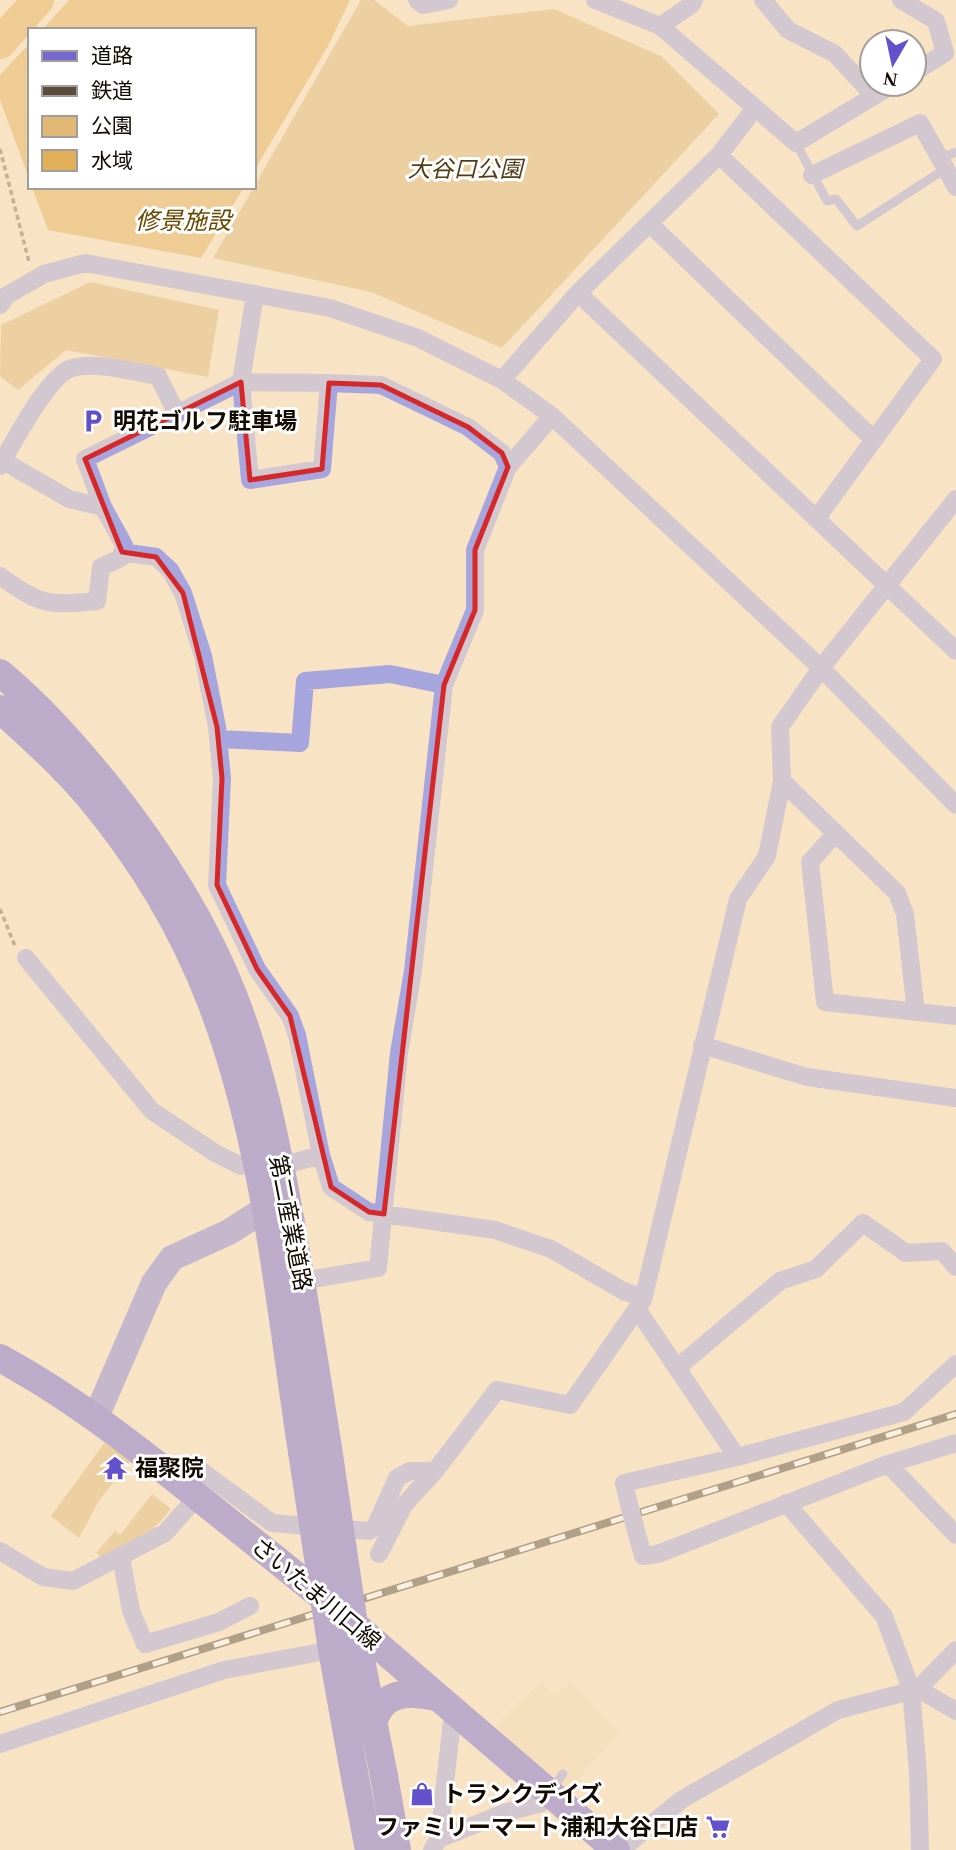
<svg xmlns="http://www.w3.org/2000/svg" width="956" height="1850" viewBox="0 0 956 1850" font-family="'Times New Roman','Noto Sans JP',serif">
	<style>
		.built { fill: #f3dab4 }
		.green { fill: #e1b875 }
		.water { fill: #e2b05a }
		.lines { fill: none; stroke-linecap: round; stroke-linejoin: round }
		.river { stroke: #e2b05a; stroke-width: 32 }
		.path { stroke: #80725f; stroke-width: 3.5; stroke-dasharray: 5 3.5; stroke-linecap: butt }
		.lane { stroke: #a6a5dd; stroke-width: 9 }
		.street { stroke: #a6a5dd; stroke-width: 18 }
		.secondary { stroke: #8783d6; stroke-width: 26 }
		.primary { stroke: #7369cf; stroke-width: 28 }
		.rail-casing { stroke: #594e3e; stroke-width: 8 }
		.rail { stroke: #fff; stroke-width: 5; stroke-dasharray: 16; stroke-linecap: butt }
		.street-bridge { stroke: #a6a5dd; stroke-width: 18 }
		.primary-bridge { stroke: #7369cf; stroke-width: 28 }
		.marked { fill: none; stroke: #d62828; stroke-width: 5; stroke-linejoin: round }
		.labels { text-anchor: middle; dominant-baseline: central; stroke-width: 6; stroke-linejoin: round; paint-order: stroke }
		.park-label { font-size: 23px; font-style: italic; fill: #523d18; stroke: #fff }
		.poi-label { font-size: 23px; font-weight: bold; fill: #120b02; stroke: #fff; text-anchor: start }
		.street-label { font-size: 23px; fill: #120b02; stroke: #fff }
		.water-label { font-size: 24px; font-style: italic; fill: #694800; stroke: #fff }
	</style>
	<rect width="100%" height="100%" fill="#f8e3c4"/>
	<path class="built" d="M 541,1681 L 555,1695 L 570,1681 L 620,1734 L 567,1792 L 494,1727 Z"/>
	<path class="green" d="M 361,0 L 374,0 L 408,26 L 554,9 L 661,56 L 719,114 L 502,348 L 371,292 L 213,258 Z
		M 90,282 L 219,310 L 208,377 L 66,350 L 18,390 L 0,376 L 1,325 Z
		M 108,1438 L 132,1459 L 100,1499 L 79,1538 L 51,1516 Z
		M 152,1494 L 171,1509 L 147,1536 L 101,1557 L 96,1553 L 115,1531 L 120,1535 Z"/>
	<path class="water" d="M 69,0 L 350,0 L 328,46 L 254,171 L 254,30 L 42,30 Z
		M 30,43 L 30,181 L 0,100 L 0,75 Z
		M 32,187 L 244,187 L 201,258 L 48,230 Z"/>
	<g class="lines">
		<path class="river" d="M 0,43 L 38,0"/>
		<path class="path" d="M 0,149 L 29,262
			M 0,909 L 15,946"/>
		<path class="lane" d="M 796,143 L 827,201 L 836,199 L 857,226 L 945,169
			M 939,159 L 956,152
			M 552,1789 L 563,1774"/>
		<path class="street" d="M 417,0 L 423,5 L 449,0
			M 595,0 L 660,26 L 796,143 L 894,84
			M 763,0 L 788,30 L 835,54 L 874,96
			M 901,0 L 936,21 L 945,53 L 914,72
			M 660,26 L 691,5 L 694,0
			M 719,155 L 933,359 L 816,519
			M 812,175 L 920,123 L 956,187
			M 650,224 L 874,440
			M 578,293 L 956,651
			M 255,294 L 241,382 L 250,480 L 322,469 L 329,383
			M 0,305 L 6,296 L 44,274 L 85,263 L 330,308 L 418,338 L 502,380 L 552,416 L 821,668 L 956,805
			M 502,380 L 578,293 L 719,155 L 755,108
			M 0,459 L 69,499 L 103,507
			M 0,466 C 13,443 48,375 72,368 C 96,361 133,372 158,376 L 177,414
			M 122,552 L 156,557 L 170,570 L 183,593 L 203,656 L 217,727 L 222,778 L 217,885 L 257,969 L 290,1016 L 297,1035 L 321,1155
			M 0,576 C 41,605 47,606 97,601 L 101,567 L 121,558 L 124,545 L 103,507 L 85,459 L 241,382 L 329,383 L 381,385 L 468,427 L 502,453 L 508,467
			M 218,739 L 300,743 L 305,681 L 390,674 L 444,685
			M 782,781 L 897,893 L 905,914 L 916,1012
			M 836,833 L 810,862 L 825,1002 L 956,1016
			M 26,958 L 152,1111 L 215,1153 L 241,1166 L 256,1163
			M 702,1045 L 807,1077 L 956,1098
			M 281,1166 L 321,1155 L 331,1187 L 369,1212 L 495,1230 L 551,1249 L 625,1292 L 644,1297
			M 302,1281 L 378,1268 L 399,1053 L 413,971 L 444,685 L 475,610 L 475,550 L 508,467 L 552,416
			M 637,1309 L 737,1457
			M 677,1368 L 780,1281 L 816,1269 L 863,1223 L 906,1253 L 942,1251 L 956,1267
			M 888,1464 L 956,1535
			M 172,1476 L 181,1466 L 192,1464 L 272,1523 L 369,1531 L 375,1527 L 397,1478 L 410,1471 L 435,1471 L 497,1390 L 570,1405 L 643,1300 L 738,899 L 767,856 L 782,781 L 780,727 L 821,668 L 956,499
			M 786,1503 L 884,1616 L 911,1689 L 918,1773 L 920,1850
			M 629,1504 L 624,1483 L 737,1457 L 904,1412 L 956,1364
			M 635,1527 L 643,1556 L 658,1554 L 888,1464 L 956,1443
			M 0,1551 L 43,1577 L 73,1581 L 165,1533 L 197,1497
			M 379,1554 L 404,1505 L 435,1471
			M 121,1557 L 131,1611 L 145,1644 L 219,1622 L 250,1606
			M 918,1689 L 956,1711
			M 0,1744 L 224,1670 L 332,1650
			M 439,1839 L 453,1711
			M 432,1850 L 439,1839 L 504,1813 L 541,1803 L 549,1793
			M 621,1850 L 681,1800 L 838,1710 L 918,1689 L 956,1650"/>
		<path class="secondary" d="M 96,1417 L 154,1283 L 172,1258 L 229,1232 L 265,1209"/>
		<path class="primary" d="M 0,673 C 40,706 73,744 106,784 C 158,849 203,918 234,997 C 260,1064 275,1136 288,1207 C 303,1287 315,1367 328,1448
			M 0,709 C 31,737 63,766 90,798 C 140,858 183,929 211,1002 C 266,1145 279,1302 302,1452
			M 0,1358 C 96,1410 178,1482 263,1549
			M 410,1673 L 616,1850
			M 373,1723 C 382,1691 408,1691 436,1697
			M 384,1776 L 397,1850
			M 356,1783 L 369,1850"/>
		<g class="rail-casing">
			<path id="rail" d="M 0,1712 L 956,1414"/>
		</g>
		<use href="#rail" class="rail"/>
		<path class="street-bridge" d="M 629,1504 L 635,1527"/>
		<path class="primary-bridge" d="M 328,1448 L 354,1625 L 384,1776
			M 302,1452 L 332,1650 L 356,1783
			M 263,1549 L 325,1599 L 410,1673"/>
	</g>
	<path d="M0 0H956V1850H0ZM 241,382 L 250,480 L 322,469 L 329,383 L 381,385 L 468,427 L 502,453 L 508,467 L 475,550 L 475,610 L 444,685 L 384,1214 L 369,1212 L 331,1187 L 290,1016 L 257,969 L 217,885 L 222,778 L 217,727 L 183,593 L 156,557 L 122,552 L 85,459 Z" fill="#f8e3c4" fill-opacity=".55" fill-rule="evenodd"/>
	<path class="marked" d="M 241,382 L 250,480 L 322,469 L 329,383 L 381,385 L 468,427 L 502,453 L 508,467 L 475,550 L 475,610 L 444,685 L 384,1214 L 369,1212 L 331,1187 L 290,1016 L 257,969 L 217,885 L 222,778 L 217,727 L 183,593 L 156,557 L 122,552 L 85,459 Z"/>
	<defs>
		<g id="parking-bare" transform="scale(1.89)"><path d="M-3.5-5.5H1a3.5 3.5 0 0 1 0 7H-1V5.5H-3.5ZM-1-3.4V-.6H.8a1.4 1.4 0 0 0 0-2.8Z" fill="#6251ca" stroke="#fff" stroke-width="2.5" paint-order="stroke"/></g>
		<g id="temple-bare" transform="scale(1.89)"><path d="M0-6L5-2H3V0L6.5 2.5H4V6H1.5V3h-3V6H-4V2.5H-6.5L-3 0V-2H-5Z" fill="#6251ca" stroke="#fff" stroke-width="2.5" paint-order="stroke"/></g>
		<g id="shop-bare" transform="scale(1.89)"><path d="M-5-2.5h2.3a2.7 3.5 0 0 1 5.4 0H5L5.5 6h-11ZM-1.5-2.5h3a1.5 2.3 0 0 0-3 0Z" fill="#6251ca" stroke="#fff" stroke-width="2.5" paint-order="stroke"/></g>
		<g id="supermarket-bare" transform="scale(1.89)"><path d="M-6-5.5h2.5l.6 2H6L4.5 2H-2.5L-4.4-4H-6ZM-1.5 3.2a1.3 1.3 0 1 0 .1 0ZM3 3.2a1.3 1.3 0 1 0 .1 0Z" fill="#6251ca" stroke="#fff" stroke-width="2.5" paint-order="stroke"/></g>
	</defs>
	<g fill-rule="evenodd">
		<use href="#parking-bare" x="93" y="421"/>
		<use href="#temple-bare" x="115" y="1468"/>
		<use href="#shop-bare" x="422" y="1794"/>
		<use href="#supermarket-bare" x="718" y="1827"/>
	</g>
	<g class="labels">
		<g class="park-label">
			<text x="465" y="169">大谷口公園</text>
		</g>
		<g class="poi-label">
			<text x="113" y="421">明花ゴルフ駐車場</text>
			<text x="135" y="1468">福聚院</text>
			<text x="442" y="1794">トランクデイズ</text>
			<text x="698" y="1827" text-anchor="end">ファミリーマート浦和大谷口店</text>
		</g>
		<g class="street-label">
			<text transform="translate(290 1223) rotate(79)">第二産業道路</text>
			<text transform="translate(316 1594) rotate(40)">さいたま川口線</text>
		</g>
		<g class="water-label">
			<text x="183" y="221">修景施設</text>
		</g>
	</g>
	<rect x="28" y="28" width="228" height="161" fill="#ffffff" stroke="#a09d9a" stroke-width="2"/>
	<rect x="42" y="51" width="35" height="10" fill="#7369cf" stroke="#a09d9a" stroke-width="2"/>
	<text x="91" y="63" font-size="21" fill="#120b02">道路</text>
	<rect x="42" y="86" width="35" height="10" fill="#594e3e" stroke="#a09d9a" stroke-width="2"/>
	<text x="91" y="98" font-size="21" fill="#120b02">鉄道</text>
	<rect x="42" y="116" width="35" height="21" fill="#e1b875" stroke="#a09d9a" stroke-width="2"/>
	<text x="91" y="133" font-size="21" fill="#120b02">公園</text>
	<rect x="42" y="150" width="35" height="21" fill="#e2b05a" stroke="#a09d9a" stroke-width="2"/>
	<text x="91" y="168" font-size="21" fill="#120b02">水域</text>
	<g transform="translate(893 63) rotate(189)"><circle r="33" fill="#ffffff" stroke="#a09d9a" stroke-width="2"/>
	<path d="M0-5L12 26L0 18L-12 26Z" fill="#6251ca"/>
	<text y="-10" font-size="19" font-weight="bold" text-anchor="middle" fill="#120b02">N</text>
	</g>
</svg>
